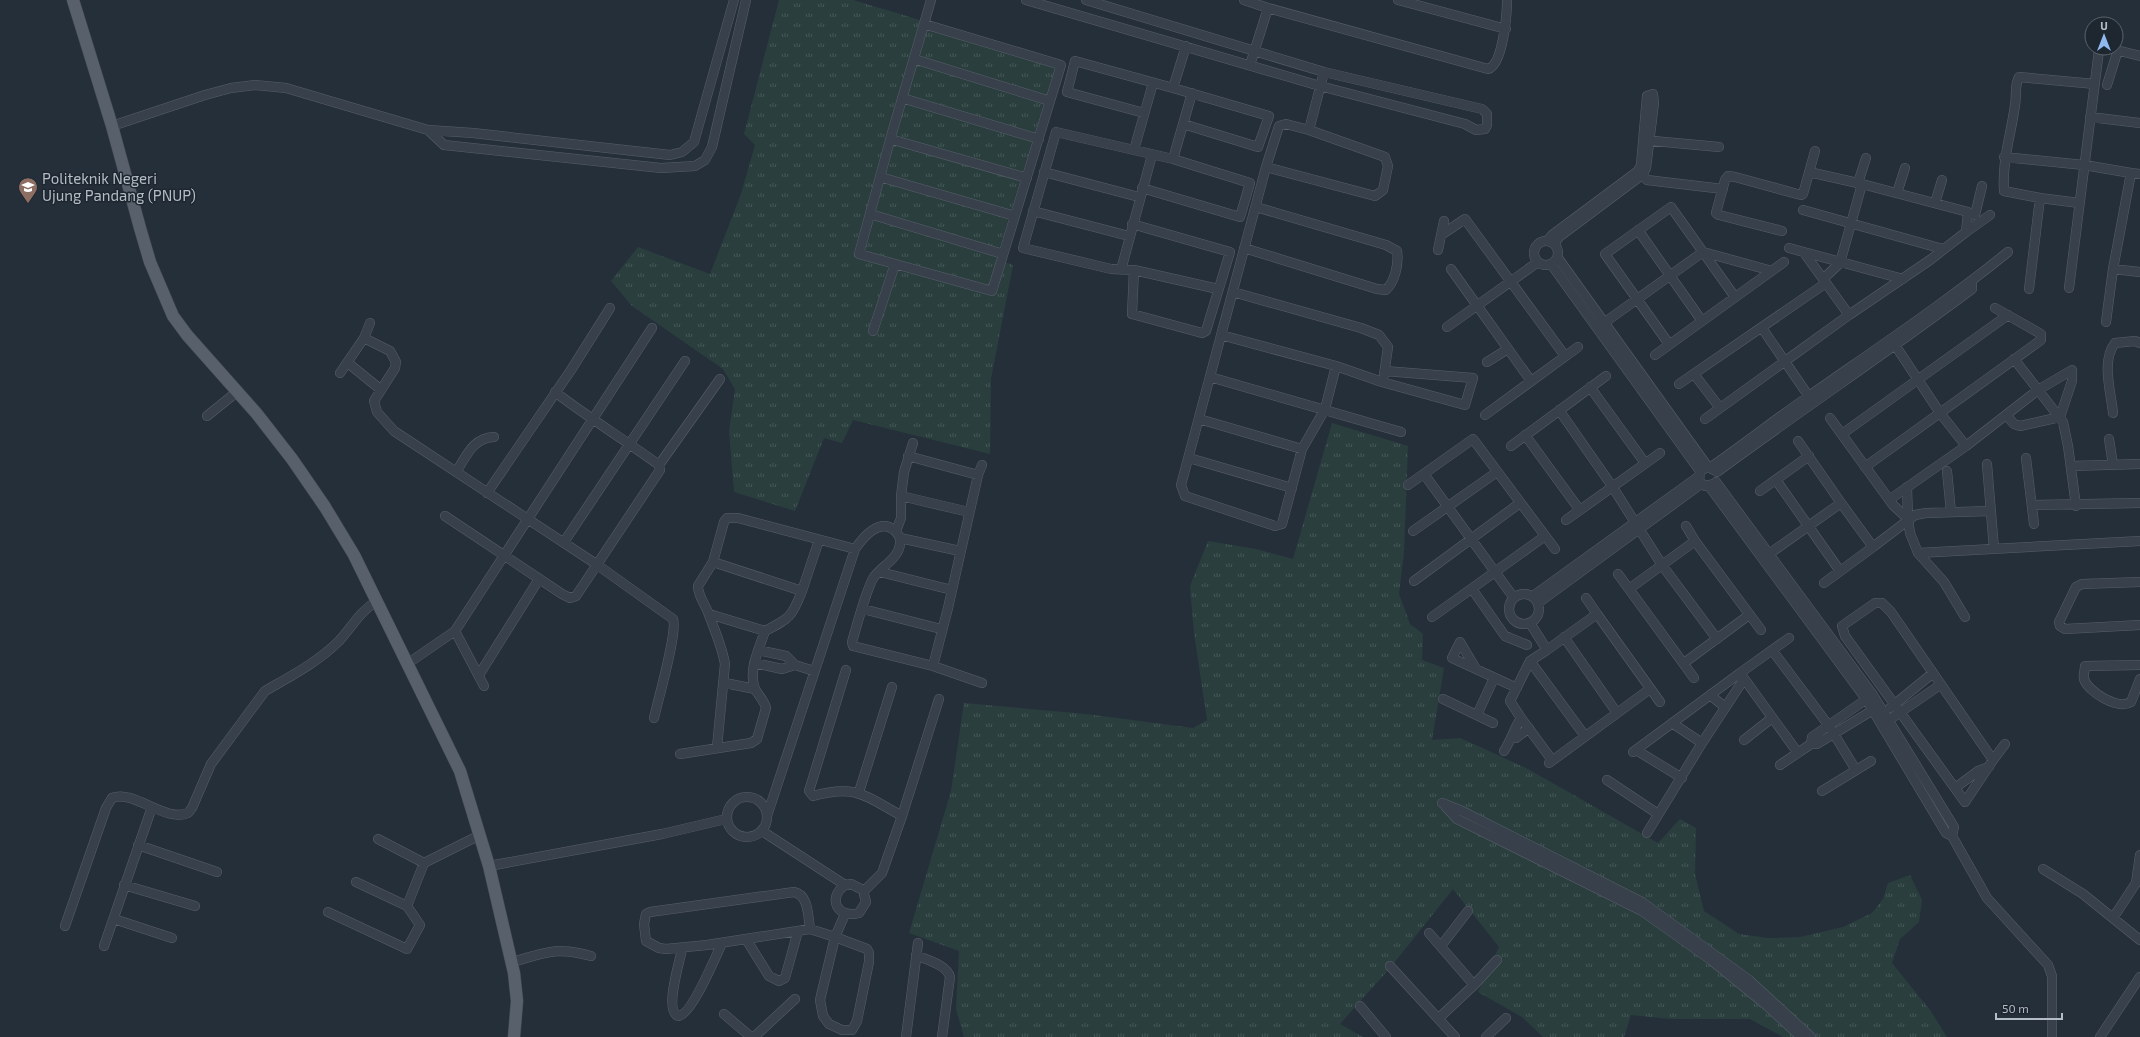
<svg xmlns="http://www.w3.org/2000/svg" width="2140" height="1037" viewBox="0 0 2140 1037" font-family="'Exo 2',sans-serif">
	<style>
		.grass { fill: url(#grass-tufts) }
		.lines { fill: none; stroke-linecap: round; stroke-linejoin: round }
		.minor-casing { stroke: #575f69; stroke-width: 10 }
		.major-casing { stroke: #424a54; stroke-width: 13 }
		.minor { stroke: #38414b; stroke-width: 9 }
		.major { stroke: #57606b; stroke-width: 12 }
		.labels { text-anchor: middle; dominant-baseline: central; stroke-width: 3; stroke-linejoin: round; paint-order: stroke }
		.poi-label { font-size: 15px; fill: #b4bcc6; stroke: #1e2630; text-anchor: start }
	</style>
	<defs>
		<pattern id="grass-tufts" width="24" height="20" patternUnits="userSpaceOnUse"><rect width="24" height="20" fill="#2a3e3e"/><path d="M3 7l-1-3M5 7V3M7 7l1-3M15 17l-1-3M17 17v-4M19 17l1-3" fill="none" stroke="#465858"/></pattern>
	</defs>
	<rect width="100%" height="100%" fill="#252f3a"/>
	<path class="grass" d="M 779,0 L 853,0 L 1057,61 L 996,259 L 1013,265 L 991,379 L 990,454 L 853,420 L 842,443 L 824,438 L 795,511 L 734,492 L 729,431 L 735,389 L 723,369 L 632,306 L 611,281 L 638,247 L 710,274 L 741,194 L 755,145 L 744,134 Z
		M 1332,423 L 1408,446 L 1404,552 L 1399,594 L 1410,624 L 1423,634 L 1422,660 L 1444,668 L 1432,740 L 1460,738 L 1478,746 L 1528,769 L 1658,843 L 1680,819 L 1696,828 L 1695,874 L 1704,911 L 1739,934 L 1768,938 L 1800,937 L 1843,927 L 1872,913 L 1883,899 L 1888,883 L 1910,875 L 1922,900 L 1919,922 L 1900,939 L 1892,963 L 1930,1010 L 1947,1037 L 1783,1037 L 1750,1019 L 1670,1019 L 1631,1015 L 1624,1037 L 1543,1037 L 1522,1017 L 1478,992 L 1499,947 L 1453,889 L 1390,968 L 1340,1024 L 1363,1037 L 964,1037 L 956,1009 L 959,951 L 909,933 L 951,791 L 964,703 L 1086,714 L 1193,728 L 1207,720 L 1194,633 L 1190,586 L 1208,541 L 1256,549 L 1293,559 Z"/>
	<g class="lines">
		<g class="minor-casing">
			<path id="minor" d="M 1026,0 L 1320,86 L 1465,124 L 1476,130 L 1485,129 L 1487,125 L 1487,114 L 1482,109 L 1324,72 L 1086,0
				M 1244,0 L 1268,8 L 1250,65
				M 1398,0 L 1506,29
				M 1268,8 L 1488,69 C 1503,65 1507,14 1507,0
				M 924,24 L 1061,65 L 992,291 L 859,254 L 892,133 L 931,0
				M 914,59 L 1050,101
				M 1324,72 L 1309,130 L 1286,124 L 1279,126 L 1266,167 L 1181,485 L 1185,496 L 1275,526 L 1282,524 L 1302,449 L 1325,409 L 1336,366
				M 2107,85 L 2117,53 L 2120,51 L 2140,56
				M 902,98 L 1039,139
				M 1144,113 L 1067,92 L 1075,61 L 1173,88
				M 2090,117 L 2140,123
				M 1183,124 L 1258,147 L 1269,116 L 1173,88 L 1186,46
				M 112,126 L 205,95 L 231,88 L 255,85 L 286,88 L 428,130 L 473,133 L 670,155 L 682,152 L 694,142 L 734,0
				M 428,130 L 444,145 L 661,168 L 695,166 L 705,160 L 712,147 L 746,0
				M 890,139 L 1027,178
				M 1643,140 L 1719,147
				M 2004,157 L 2084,165 L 2131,173
				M 1173,159 L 1192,93
				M 1266,167 L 1375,196 L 1383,190 L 1388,166 L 1385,157 L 1309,130
				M 1638,171 L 1647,180 L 1723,189
				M 1044,172 L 1139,197
				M 2140,174 L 2131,173 L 2113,269 L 2140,272
				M 880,177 L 1015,216
				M 1858,183 L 1866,158
				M 1142,188 L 1240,217 L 1250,183 L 1173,159 L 1134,150 L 1153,83
				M 1897,193 L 1905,168
				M 1935,203 L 1942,180
				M 2079,203 L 2040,198 L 2004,191 C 2002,159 2011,135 2015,105 C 2017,95 2014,86 2019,77 L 2095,84
				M 1803,210 L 1943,249
				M 1033,211 L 1129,236
				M 870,214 L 1003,254
				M 1975,215 L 1982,186
				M 1132,224 L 1230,252 L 1206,331 L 1202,333 L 1132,314 L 1134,270 L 1111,269 L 1023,248 L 1056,132 L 1134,150
				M 1638,230 L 1702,321
				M 1782,231 L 1719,215 L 1716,213 L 1725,180 L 1728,176 L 1735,177 L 1801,195 L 1803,194 L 1815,151
				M 1966,232 L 1990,215
				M 1441,235 L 1465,219 L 1565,356
				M1534 253a12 12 0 1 1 24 0a12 12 0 1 1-24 0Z
				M 1547,241 L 1552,235 L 1638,171 L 1641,165 L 1647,96 L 1653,94 L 1654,103 L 1646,168 L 1642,175 L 1559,237 L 1554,244
				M 1244,248 L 1377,289 L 1386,290 C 1395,281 1399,264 1397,251 L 1386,245 L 1256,207
				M 1789,248 L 1903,279
				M 1438,250 L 1444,221
				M 1558,258 L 1708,467 L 1716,471
				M 1551,264 L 1700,471
				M 1451,269 L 1531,381
				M 1121,270 L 1152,155
				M 1134,270 L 1218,289
				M 1823,279 L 1840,263 L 1862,184
				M 1826,283 L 1849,315
				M 2069,288 L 2099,50
				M 2029,289 L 2040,198
				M 1233,292 L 1361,328 L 1379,335 L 1388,347 L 1384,375
				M 2106,322 L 2113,269
				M 1601,325 L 1703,252 L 1772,271
				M 1447,327 L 1538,262
				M 1762,328 L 1812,401
				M 873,331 L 895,264
				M 1221,335 L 1336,366 L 1382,382 L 1465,405 L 1473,378 L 1385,371
				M 364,338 L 390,351 L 396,362 L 395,368 L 374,401 L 377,412 L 394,431 L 596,564 L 673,619 C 678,631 658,700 654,718
				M 1669,344 L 1605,254 L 1671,207 L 1735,297
				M 1655,355 L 1784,262
				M 2014,359 L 2063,422 L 2068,446 L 2076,506
				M 1487,362 L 1508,349
				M 348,363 L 380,389
				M 340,373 L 364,338 L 370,323
				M 1694,374 L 1720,408
				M 1210,377 L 1401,432
				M 1679,384 L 1826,283 L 1805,254
				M 1590,387 L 1645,463
				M 1559,410 L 1612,486 L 1662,565 L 1695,541 L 1686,526
				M 2113,413 C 2111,392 2101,361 2115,343 L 2135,341 L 2140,343
				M 1485,415 L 1578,347
				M 207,416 L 238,391
				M 1830,418 L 1893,505 L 1908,519 L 1910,533 L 1918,553 L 1944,582 L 1965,617
				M 1199,419 L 1302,449
				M 1705,419 L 1849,315 L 1930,260 L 1966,232 L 1968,212 L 1862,184 L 1809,172
				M 1842,434 L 2008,315
				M 1525,435 L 1579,509
				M 2109,439 L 2113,465
				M 1798,441 L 1841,503
				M 913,443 L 904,472 L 901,496 L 969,512
				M 1511,446 L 1606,376
				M 1966,446 L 2038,390 L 2072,370 L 2072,381 L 2060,417 L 2020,426 L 2014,424 L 2006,415
				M 908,456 L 978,475
				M 1189,458 L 1292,488
				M 2026,458 L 2034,524
				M 1987,464 L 1994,549
				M 659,465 L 720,379
				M 2071,466 L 2140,464
				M 1708,467 L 1700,471 L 1699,481 L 1705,486 L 1714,484
				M 1711,467 C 1744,444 1776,419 1809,396 C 1876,349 1945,303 2008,252
				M 1865,467 L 2041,340 L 2041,334 L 1995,308
				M 1947,471 L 1951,512
				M 456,472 C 467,455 473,438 494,437
				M 1717,472 C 1801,410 1888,352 1972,289 L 1972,281
				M 1424,474 L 1514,598
				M 1776,480 L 1840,571
				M 1716,482 L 1873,695 L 1954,827 L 1952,836
				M 1408,485 L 1473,439 L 1555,549
				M 1709,486 L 1866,699 L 1946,833 L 1952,836 L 1987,898 L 2048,965 L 2052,976 L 2052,1037
				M 1907,487 L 1908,519
				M 1760,491 L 1809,456
				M 487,493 L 571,370 L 610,308
				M 1889,500 L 1966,446 L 1940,413 L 1893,342
				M 2032,505 L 2140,503
				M 445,516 L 562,594 L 570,598 L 576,596 L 660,470 L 659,465 C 625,440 589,418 555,392
				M 1566,520 L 1660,453
				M 896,531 L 901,518 L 901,496
				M 1413,531 L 1497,472
				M 900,538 L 960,551
				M 1695,541 L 1761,630
				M 564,542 L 685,361
				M 1918,553 L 2140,541
				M 1766,556 L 1841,503 L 1873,547 L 1915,515 L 1926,513 L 1990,511
				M 713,562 L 802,591 L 819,540
				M 880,572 L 952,590
				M 1618,574 L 1629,589 L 1662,565 L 1717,639
				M 1414,581 L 1520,503
				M 2140,582 L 2082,584 L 2076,587 L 2059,622 L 2060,626 L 2065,629 L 2140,625
				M 1824,583 L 1873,547
				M 1472,589 L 1505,636 L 1527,645
				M 1629,589 L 1694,678
				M1509 609a15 15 0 1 1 30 0a15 15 0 1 1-30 0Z
				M 1533,596 L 1698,477
				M 1538,603 L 1701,484
				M 863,609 L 941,629
				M 709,614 L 765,631
				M 1597,614 L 1660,702
				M 1432,617 L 1545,536
				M 1530,623 L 1547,650 L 1597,614 L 1586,598
				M 455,631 L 484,686
				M 1564,637 L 1617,713
				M 1789,638 L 1740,673 L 1798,753
				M 758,650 L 786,656 L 795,665 L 814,671
				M 1772,650 L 1829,726 L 1856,770
				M 1530,661 L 1585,736
				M 754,663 L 782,669 L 795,665
				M 1684,663 L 1749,615
				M 407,664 L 455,631 L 652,328
				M 2140,665 L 2085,666 C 2085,670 2083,675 2084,679 C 2088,692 2118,710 2131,702 L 2140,679
				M 933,666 L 948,608 L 978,475 L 982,465
				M 1476,669 L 1460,642 L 1452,658 L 1517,688
				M 846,670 L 809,791 L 813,796 C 857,784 865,796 902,816 L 939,699
				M 479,675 L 539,579
				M 725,683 L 755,689
				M 1710,695 L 1725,707
				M 1443,699 L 1493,723
				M 1890,708 L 1933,673
				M 1477,715 L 1494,678
				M 1521,718 L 1552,760
				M 1889,720 L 1940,685
				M 1672,723 L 1702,743
				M 1512,738 L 1516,738 L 1529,728
				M 1744,740 L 1772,718
				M 1811,744 L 1812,737 L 1871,696
				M 717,747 L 725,664 C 722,647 715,631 709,615 C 706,605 698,597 698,586 L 713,562 L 724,522 L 727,518 L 738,518 L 855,549
				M 1636,750 L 1682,778
				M 1504,751 C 1511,740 1514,729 1521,718 L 1510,701 L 1530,661 L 1547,650
				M 1633,752 L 1740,673
				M 680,754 L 751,743 L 757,739 L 766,708 C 764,700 758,695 755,689 C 748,670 759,649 765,631 C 790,618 792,617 802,591
				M 1993,760 L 1965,802 L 1845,636 L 1842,626 L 1875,603 L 1882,603 L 1891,612 L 1993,760 L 2005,744
				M 1549,763 L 1650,689
				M 1780,765 L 1811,744 L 1817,744 L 1878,707
				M 1607,780 L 1658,814
				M 1955,788 L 1978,771 L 1989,767
				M 1822,791 L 1871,761
				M 859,792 L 892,687
				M727 817a20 20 0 1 1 40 0a20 20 0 1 1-40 0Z
				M 1442,803 L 1462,811 L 1642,902 L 1749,980 L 1811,1037
				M 1445,806 L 1457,819 L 1642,911 L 1711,960 L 1765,1004 L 1801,1037
				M 767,816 L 855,549 C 864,536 880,518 894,530 C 899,534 901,538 900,544 C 899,558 882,566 874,577 C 867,587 856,628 852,642 L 853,646 L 933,666 L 982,683
				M 762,831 L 845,885 L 851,884 L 863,890 L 866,902 L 859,913 C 837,919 827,898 845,885
				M 1647,833 L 1702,743 L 1744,679
				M 378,839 L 424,863
				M 138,845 L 217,872
				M 489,866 L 662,834 L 726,819
				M 2043,869 L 2083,894 L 2140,940
				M 356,882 L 407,906 L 424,863 L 480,835
				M 124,885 L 195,906
				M 864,891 L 882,873 L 902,816
				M 328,912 L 407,949 L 420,925 L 407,906
				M 2113,918 L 2136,883 L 2140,855
				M 114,919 L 172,938
				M 65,926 L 106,808 L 112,798 C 134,789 165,823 188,813 L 192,808 L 211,764 L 265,691 C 291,676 318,662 339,641 C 352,627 360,611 377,601
				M 810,929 C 808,917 809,895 794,892 L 650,912 L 646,914 L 644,924 L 646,941 L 659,948 L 666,949 L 707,945 L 810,929 L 835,937 L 845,914
				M 1429,933 L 1474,985 L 1439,1018
				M 835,937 L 867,949 L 869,953 L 869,962 L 857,1021 L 852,1030 L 842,1030 L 829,1024 L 823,1016 L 820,1000 Z
				M 746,939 L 769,976 L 779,981 L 785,978 L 798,931
				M 104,946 L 152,807
				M 1441,946 L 1468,911
				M 682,949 C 680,961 664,1010 678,1016 C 691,1016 716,956 722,943
				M 916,955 C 927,960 947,965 950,977 L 942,1037
				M 512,962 C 545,953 557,946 591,956
				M 1390,966 L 1455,1037
				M 1474,985 L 1497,960
				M 1360,1006 L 1386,1037
				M 724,1014 L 751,1037
				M 754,1037 L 795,999
				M 906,1037 L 918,943
				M 1486,1037 L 1506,1018
				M 2100,1037 L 2140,977"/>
		</g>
		<g class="major-casing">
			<path id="major" d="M 73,0 L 112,126 L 140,228 L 150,262 L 173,316 L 187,335 L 257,414 L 292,459 L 325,507 L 354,555 L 460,771 L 489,866 L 514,973 L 517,1001 L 514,1037"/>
		</g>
		<use href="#minor" class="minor"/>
		<use href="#major" class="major"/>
	</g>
	<defs>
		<g id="university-pin" transform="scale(1)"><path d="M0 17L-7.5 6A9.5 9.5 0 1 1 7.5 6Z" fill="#8d6e63" stroke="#1e2630"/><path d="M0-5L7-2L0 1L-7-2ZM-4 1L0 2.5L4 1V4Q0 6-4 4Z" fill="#fff"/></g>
	</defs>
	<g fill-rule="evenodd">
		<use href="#university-pin" x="28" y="187"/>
	</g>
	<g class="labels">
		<g class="poi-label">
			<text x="42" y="178">Politeknik Negeri<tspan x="42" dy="17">Ujung Pandang (PNUP)</tspan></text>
		</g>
	</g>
	<g transform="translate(2104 36)"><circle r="19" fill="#1e2630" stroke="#5a626c"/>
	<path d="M0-3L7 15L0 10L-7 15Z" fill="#90baef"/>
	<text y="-6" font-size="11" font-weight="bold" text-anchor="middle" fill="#b4bcc6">U</text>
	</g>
	<path d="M1996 1013v6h66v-6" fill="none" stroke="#b4bcc6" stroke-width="2"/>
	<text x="2002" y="1013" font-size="12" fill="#b4bcc6" stroke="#1e2630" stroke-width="3" paint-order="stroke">50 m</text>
</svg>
